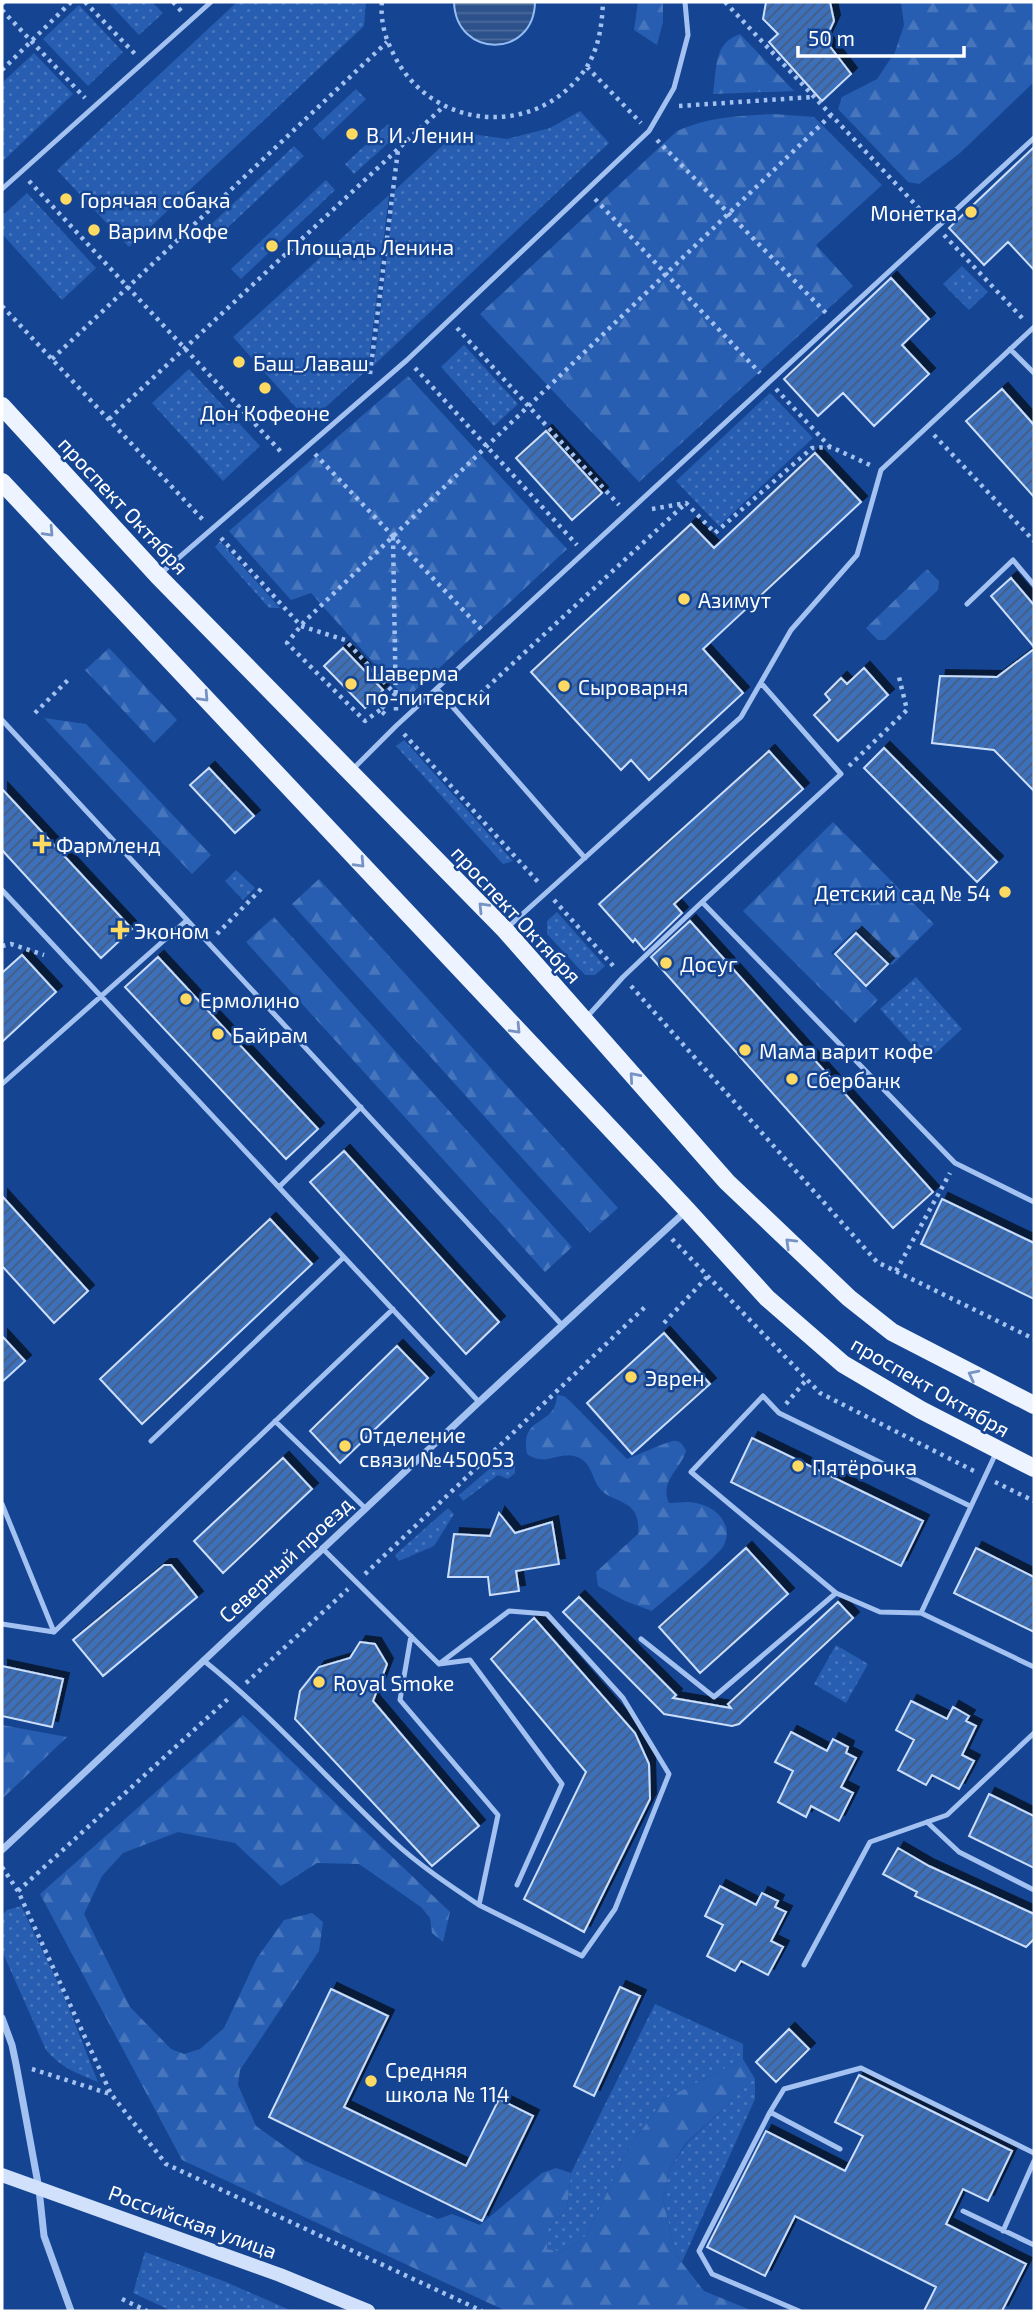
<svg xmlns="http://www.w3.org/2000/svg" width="1036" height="2313" viewBox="0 0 1036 2313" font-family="'Exo 2',sans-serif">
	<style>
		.green { fill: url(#green-dots) }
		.forest { fill: url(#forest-firs) }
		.water { fill: url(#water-rules); stroke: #95bcf4; stroke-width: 2 }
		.building { fill: url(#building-hatch); stroke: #cadefc; stroke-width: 2; filter: url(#shadow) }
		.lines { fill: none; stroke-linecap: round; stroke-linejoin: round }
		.path { stroke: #a3c2f1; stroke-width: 4.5; stroke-dasharray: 3.5 5; stroke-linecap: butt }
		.service { stroke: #a3c2f1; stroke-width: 5 }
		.minor { stroke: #a3c2f1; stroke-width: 7 }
		.secondary { stroke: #d1e1fb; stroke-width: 14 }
		.primary { stroke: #edf3ff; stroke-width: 18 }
		.oneway { stroke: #7693c3 }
		.poi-dot { fill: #ffda63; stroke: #154592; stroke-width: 2.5 }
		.labels { text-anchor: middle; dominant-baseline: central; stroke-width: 5; stroke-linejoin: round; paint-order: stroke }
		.poi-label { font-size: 21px; fill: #fff; stroke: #154592; text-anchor: start }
		.street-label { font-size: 21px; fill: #fff; stroke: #154592 }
	</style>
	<defs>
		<pattern id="green-dots" width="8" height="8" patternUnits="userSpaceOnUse" patternTransform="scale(1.75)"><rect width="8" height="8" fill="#275eb1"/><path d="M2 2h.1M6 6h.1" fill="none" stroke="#4776bd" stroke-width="1.8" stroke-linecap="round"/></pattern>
		<pattern id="forest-firs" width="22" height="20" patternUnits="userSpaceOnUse" patternTransform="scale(1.75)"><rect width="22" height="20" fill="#275eb1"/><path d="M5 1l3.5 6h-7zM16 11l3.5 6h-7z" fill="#4776bd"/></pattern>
		<pattern id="water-rules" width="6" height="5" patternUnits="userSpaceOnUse" patternTransform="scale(1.75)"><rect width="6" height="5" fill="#2d518a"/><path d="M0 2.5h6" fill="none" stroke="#4c6b9c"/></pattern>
		<pattern id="building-hatch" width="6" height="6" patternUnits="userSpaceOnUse" patternTransform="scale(1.75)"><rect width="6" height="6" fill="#3d6fba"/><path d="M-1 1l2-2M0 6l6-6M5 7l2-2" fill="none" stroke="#455c7e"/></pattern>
		<filter id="shadow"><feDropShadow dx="6" dy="-6" stdDeviation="0" flood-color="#0009"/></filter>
	</defs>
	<rect width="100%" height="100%" fill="#154592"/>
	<path class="green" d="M 108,2 L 152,2 L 163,13 L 139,35 Z
		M 237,2 L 366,2 L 364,26 L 129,247 L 57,170 Z
		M 79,5 L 123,52 L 88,86 L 43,39 Z
		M 34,53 L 73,94 L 2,162 L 2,83 Z
		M 356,89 L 366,99 L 323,140 L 313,129 Z
		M 580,111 L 609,143 L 374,365 L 395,190 L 457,132 L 507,139 L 550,128 Z
		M 388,124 L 398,134 L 354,174 L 345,164 Z
		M 294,146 L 304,156 L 209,245 L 200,235 Z
		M 326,180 L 335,190 L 241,279 L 231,269 Z
		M 27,193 L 96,268 L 62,300 L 2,234 L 2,216 Z
		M 389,195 L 368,369 L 309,422 L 233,337 Z
		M 962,266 L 988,292 L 969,310 L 943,284 Z
		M 464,345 L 518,404 L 494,426 L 441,367 Z
		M 189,369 L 260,446 L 223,481 L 152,403 Z
		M 770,393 L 813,438 L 719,526 L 676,481 Z
		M 220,541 L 280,608 L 269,608 L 215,547 Z
		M 404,740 L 513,861 L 503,864 L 396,746 Z
		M 236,870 L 255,888 L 243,900 L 225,881 Z
		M 557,912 L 605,966 L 595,975 L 585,975 L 547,934 L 547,921 Z
		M 916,977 L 962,1029 L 927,1061 L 880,1009 Z
		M 507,1454 L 515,1467 L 515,1473 L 508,1479 L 498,1475 L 463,1501 L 459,1495 Z
		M 448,1508 L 454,1514 L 434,1546 L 399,1561 L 395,1555 Z
		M 836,1645 L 868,1664 L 846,1703 L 814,1684 Z
		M 21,1906 L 64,1996 L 98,2082 C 78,2074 60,2067 46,2050 L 2,1951 L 2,1915 L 7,1910 Z
		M 655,2004 L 743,2044 L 743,2059 L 663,2100 L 626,2152 L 587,2235 L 563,2252 L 547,2249 L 547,2230 L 567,2209 L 571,2173 Z
		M 745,2079 L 755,2079 L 755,2099 L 682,2262 L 676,2255 L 663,2199 L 670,2168 L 687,2143 L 730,2103 Z
		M 145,2252 L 226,2282 L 292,2311 L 172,2311 L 133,2293 Z"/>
	<path class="forest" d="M 638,2 L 663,2 L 663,22 L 657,45 L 634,30 Z
		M 901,2 L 1034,2 L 1034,82 L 960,153 L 919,184 L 908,182 L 838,109 L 842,97 L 877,79 L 895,52 L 904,25 Z
		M 740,34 L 794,91 L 713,94 C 717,69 713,43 740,34 Z
		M 773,114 L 814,117 L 882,185 L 816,245 L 853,286 L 639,482 L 480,314 L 677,131 C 708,117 739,116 773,114 Z
		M 408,376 L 567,549 L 406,699 L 311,593 L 291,600 L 229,531 Z
		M 927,569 L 939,581 L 938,590 L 885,640 L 878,640 L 866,628 Z
		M 109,648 L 177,720 L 154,743 L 85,670 Z
		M 44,718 L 86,724 L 211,855 L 192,874 Z
		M 833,822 L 934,924 L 892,965 L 856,929 L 831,953 L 878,1000 L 855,1023 L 743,911 Z
		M 319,879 L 618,1208 L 590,1233 L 292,904 Z
		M 274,917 L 572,1247 L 545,1272 L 246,942 Z
		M 557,1395 L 564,1396 L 570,1401 L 627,1459 C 635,1456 669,1441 673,1441 C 680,1440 683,1445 686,1451 C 681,1469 659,1481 669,1503 C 678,1503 688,1501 696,1503 C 716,1507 734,1524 724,1545 C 720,1555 664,1600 652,1611 L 625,1601 L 598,1586 L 596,1572 L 638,1534 C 639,1527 638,1519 635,1513 C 628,1501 613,1500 603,1492 C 590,1480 594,1461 574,1456 C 557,1452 546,1467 527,1454 C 519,1414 556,1428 557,1395 Z
		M 243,1715 L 450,1912 L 443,1942 L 432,1933 L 430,1918 L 421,1907 L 359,1864 L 317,1863 L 281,1886 L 235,1843 L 178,1832 L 123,1853 L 102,1876 L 84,1914 L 130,2007 L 171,2049 L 184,2054 L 200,2049 L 224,2028 L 257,1958 L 284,1920 L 312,1913 L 323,1922 L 319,1951 L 240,2070 L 238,2085 L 256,2126 L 305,2161 L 438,2219 L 452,2214 L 480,2225 L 542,2173 L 556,2168 L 571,2173 L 567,2209 L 547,2230 L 547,2249 L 563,2252 L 587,2235 L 626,2152 L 663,2100 L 743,2059 L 755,2079 L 745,2080 L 730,2103 L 686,2143 L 670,2168 L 663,2199 L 676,2255 L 704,2291 L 753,2311 L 506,2311 L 182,2160 L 40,1894 Z
		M 2,1725 L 67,1737 L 2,1799 Z"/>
	<path class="water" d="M 454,2 L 535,2 C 534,59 456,59 454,2 Z"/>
	<path class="building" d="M 766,2 L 830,2 L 834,21 L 825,40 L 851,74 L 822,101 L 769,42 L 778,34 L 763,19 Z
		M 1034,147 L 1034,270 L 1008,242 L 984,265 L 949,228 Z
		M 891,278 L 929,319 L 902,345 L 929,374 L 874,426 L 843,393 L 818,416 L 784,379 Z
		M 1002,389 L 1034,425 L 1034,497 L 966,421 Z
		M 546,431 L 602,493 L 572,520 L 516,458 Z
		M 815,453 L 861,502 L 703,649 L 743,693 L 649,780 L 631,760 L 621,770 L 531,672 L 691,524 L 714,548 Z
		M 1011,578 L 1034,605 L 1034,647 L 991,596 Z
		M 343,648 L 383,690 L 365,708 L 324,666 Z
		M 1034,649 L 1034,791 L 994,750 L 932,743 L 940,676 L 997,677 Z
		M 864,668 L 888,695 L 838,741 L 814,715 L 830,700 L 825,694 L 841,678 L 847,684 Z
		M 884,748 L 997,862 L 977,882 L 864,768 Z
		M 769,751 L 803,789 L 674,904 L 682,913 L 644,950 L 635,939 L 633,942 L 599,904 Z
		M 209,768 L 254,816 L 235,833 L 190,785 Z
		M 2,789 L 132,929 L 101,958 L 2,850 Z
		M 690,921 L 933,1192 L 893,1228 L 651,957 Z
		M 856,933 L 888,964 L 866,986 L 835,954 Z
		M 22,955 L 56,992 L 2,1042 L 2,973 Z
		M 158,957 L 318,1129 L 286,1159 L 125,987 Z
		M 344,1151 L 499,1322 L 466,1354 L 310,1182 Z
		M 2,1196 L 88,1291 L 54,1323 L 2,1266 Z
		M 942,1199 L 1034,1243 L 1034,1299 L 921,1244 Z
		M 270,1219 L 312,1264 L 142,1424 L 100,1379 Z
		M 664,1333 L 710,1384 L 632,1454 L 587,1403 Z
		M 2,1336 L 25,1361 L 2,1382 Z
		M 397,1346 L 428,1378 L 340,1463 L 310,1431 Z
		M 752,1438 L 923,1521 L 901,1566 L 731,1482 Z
		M 283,1458 L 312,1489 L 223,1573 L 194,1541 Z
		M 499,1513 L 515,1533 L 552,1522 L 559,1564 L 516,1571 L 519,1591 L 490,1595 L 488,1577 L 448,1577 L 454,1534 L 490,1536 Z
		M 746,1548 L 788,1594 L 700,1673 L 659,1627 Z
		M 976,1548 L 1034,1577 L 1034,1632 L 954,1593 Z
		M 164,1565 L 171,1565 L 197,1597 L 103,1676 L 73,1640 Z
		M 579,1597 L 676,1695 L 673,1698 L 731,1708 L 728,1704 L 838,1602 L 853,1618 L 739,1724 L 732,1726 L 664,1714 L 563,1612 Z
		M 534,1618 L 635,1733 L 649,1764 L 650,1799 L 584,1932 L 524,1899 L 586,1772 L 491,1659 Z
		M 360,1642 L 375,1644 L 387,1664 L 373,1701 L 479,1826 L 432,1866 L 295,1719 L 300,1691 L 319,1667 L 350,1658 Z
		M 2,1666 L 63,1679 L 52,1727 L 2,1716 Z
		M 911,1701 L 947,1719 L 953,1707 L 969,1716 L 966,1721 L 976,1726 L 962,1755 L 974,1761 L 959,1789 L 932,1775 L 926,1785 L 898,1770 L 914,1740 L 896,1730 Z
		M 791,1732 L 827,1751 L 833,1739 L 848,1747 L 846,1753 L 856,1758 L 841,1787 L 853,1793 L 839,1821 L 811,1806 L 806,1817 L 778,1802 L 793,1771 L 775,1762 Z
		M 989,1794 L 1034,1816 L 1034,1868 L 969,1836 Z
		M 898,1848 L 929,1866 L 1034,1914 L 1034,1939 L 1026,1947 L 915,1896 L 917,1892 L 883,1874 Z
		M 720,1886 L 756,1905 L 762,1893 L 778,1901 L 775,1907 L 786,1912 L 771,1941 L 783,1947 L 768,1975 L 741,1961 L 735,1971 L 707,1956 L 723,1925 L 705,1916 Z
		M 620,1987 L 640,1996 L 594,2096 L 574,2086 Z
		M 331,1989 L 388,2016 L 344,2107 L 466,2166 L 499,2099 L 533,2116 L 482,2221 L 269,2117 Z
		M 789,2029 L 809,2049 L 776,2082 L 756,2062 Z
		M 859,2075 L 1012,2151 L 988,2201 L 963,2189 L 946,2224 L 1026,2264 L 1002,2311 L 924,2311 L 936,2287 L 795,2216 L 765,2276 L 707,2247 L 766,2131 L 845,2171 L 863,2136 L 835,2122 Z"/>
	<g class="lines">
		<path class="path" d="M 85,2 L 135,54
			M 173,2 L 182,12
			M 382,2 C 380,19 385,38 393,53 C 430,131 537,140 586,68 C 599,48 602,25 603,2
			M 725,2 L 928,218
			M 2,4 L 4,2
			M 2,10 L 85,98
			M 587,67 L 641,123
			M 2,70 L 71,2
			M 679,106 L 813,97
			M 657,140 L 827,314
			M 29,181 L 283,454
			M 595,199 L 760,373
			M 944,235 L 1024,320
			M 2,306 L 205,522
			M 457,328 L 619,505
			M 52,359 L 387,42
			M 415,368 L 577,545
			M 370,374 L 398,150
			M 776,389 L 830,447
			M 109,419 L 443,107
			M 934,435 L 1034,541
			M 315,454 L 483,631
			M 652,509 L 686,503 L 715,533 L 812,448 L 831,447 L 870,465
			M 393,537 L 396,711
			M 221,538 L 301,626 L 345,640 L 395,694 L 380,710 L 388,717
			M 468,705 L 685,504
			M 380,710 L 365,721 L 287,643 L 304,622 L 831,115
			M 35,713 L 68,680
			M 404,734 L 539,883
			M 849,766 L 907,710 L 898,673
			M 554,900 L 616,969
			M 217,934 L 263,887
			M 2,946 L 11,944 L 44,955
			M 631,986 L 877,1262 L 1034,1339
			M 672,1239 L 820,1393 L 974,1471
			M 896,1271 L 950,1173
			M 664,1323 L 708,1276
			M 786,1404 L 807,1379
			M 995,1482 L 1034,1501
			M 365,1574 L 646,1306
			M 246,1683 L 348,1589
			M 2,1867 L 18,1891 L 111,2094 L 166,2164 L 482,2311
			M 18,1891 L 229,1698
			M 32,2069 L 110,2094
			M 122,2299 L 147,2311"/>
		<path class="service" d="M 2,189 L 211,2
			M 1010,349 L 1034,373
			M 160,574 L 407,360 L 649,131 L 674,88 L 688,35 L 685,2
			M 967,604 L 1013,560 L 1034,585
			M 437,689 L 585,858
			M 2,720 L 562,1325
			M 352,770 L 396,726 L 1034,138
			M 2,890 L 479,1402
			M 702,902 L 841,774 L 761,683
			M 507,928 L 741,717 L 791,630 L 857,555 L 881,470 L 1034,327
			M 586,1018 L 623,977 L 702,902 L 955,1163 L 1034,1202
			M 2,1084 L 187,920
			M 279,1187 L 361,1107
			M 275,1421 L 365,1508
			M 151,1441 L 344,1257
			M 996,1453 L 921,1613 L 1034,1667
			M 2,1504 L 54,1632
			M 322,1548 L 439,1664 L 470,1660 L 562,1784 L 517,1885
			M 836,1593 L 691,1472 L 763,1396 L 779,1413 L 970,1506
			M 2,1624 L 54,1632
			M 54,1632 L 393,1309
			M 411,1636 L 400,1700 L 498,1815 L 479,1905 L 582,1956 L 615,1909 L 669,1774 L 623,1698 L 547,1614 L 509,1611 L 439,1664
			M 641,1639 L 714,1697 L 836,1593 L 880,1612 L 921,1613
			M 203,1660 C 272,1715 329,1781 393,1841 C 419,1865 449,1885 479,1905
			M 927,1822 L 959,1852 L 1034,1890
			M 804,1965 L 870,1842 L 947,1815 L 1034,1733
			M 770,2112 L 840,2149
			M 963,2211 L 1034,2245
			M 1003,2231 L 1034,2161
			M 799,2311 L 712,2274 L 699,2251 L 770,2112 L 784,2089 L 861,2068 L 1034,2153"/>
		<path class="minor" d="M 2,1850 L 479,1402 L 687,1210
			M 2,2018 L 12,2045 L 16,2064 L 39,2189 L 44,2236 L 71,2311"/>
		<path class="secondary" d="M 2,2175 L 280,2275 L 368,2311"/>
		<path class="primary" d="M 2,406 L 158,576 L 505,930 L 727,1182 L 849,1298 L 892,1332 L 1034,1405
			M 2,482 L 687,1210 L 767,1298 L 843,1364 L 921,1410 L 1034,1468"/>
	</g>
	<defs><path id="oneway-chevron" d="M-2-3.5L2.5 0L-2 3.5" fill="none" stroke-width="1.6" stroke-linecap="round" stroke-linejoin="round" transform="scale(1.75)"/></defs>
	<g class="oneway">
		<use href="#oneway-chevron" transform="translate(49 532) rotate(47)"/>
		<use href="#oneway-chevron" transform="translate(204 697) rotate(47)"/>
		<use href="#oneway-chevron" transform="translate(360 863) rotate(47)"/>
		<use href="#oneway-chevron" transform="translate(483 907) rotate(-134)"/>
		<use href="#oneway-chevron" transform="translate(516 1029) rotate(47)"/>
		<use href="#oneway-chevron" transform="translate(634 1077) rotate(-131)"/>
		<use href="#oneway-chevron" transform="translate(790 1243) rotate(-136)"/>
		<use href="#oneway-chevron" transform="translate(973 1375) rotate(-153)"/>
	</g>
	<g class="poi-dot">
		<circle cx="352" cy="134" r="7"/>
		<circle cx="66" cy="199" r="7"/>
		<circle cx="971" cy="212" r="7"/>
		<circle cx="94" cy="230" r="7"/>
		<circle cx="272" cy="246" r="7"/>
		<circle cx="239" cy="362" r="7"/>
		<circle cx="265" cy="388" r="7"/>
		<circle cx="684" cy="599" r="7"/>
		<circle cx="351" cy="684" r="7"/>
		<circle cx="564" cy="686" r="7"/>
		<path d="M38.5 833.5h7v7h7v7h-7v7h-7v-7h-7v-7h7z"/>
		<circle cx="1005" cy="892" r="7"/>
		<path d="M116.5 919.5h7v7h7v7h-7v7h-7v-7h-7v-7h7z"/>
		<circle cx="666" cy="963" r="7"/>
		<circle cx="186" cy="999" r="7"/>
		<circle cx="218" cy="1034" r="7"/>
		<circle cx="745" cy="1050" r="7"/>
		<circle cx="792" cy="1079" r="7"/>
		<circle cx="631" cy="1377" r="7"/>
		<circle cx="345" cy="1446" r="7"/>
		<circle cx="798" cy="1466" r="7"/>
		<circle cx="319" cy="1682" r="7"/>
		<circle cx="371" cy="2081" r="7"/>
	</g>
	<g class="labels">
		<g class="poi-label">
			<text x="366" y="134">В. И. Ленин</text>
			<text x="80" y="199">Горячая собака</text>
			<text x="957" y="212" text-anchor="end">Монетка</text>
			<text x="108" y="230">Варим Кофе</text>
			<text x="286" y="246">Площадь Ленина</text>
			<text x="253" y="362">Баш_Лаваш</text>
			<text x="265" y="412" text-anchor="middle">Дон Кофеоне</text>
			<text x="698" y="599">Азимут</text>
			<text x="365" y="672">Шаверма<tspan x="365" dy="24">по-питерски</tspan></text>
			<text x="578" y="686">Сыроварня</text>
			<text x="56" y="844">Фармленд</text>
			<text x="991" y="892" text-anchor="end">Детский сад № 54</text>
			<text x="134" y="930">Эконом</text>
			<text x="680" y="963">Досуг</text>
			<text x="200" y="999">Ермолино</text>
			<text x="232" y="1034">Байрам</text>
			<text x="759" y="1050">Мама варит кофе</text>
			<text x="806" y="1079">Сбербанк</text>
			<text x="645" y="1377">Эврен</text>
			<text x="359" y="1434">Отделение<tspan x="359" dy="24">связи №450053</tspan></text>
			<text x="812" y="1466">Пятёрочка</text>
			<text x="333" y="1682">Royal Smoke</text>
			<text x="385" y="2069">Средняя<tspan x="385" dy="24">школа № 114</tspan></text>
		</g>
		<g class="street-label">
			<text transform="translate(124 505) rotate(47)">проспект Октября</text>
			<text transform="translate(517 914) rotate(47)">проспект Октября</text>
			<text transform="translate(931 1386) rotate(30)">проспект Октября</text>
			<text transform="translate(285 1559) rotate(-43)">Северный проезд</text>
			<text transform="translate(193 2221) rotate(20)">Российская улица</text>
		</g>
	</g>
	<rect width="1036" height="2313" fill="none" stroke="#ffffff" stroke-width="7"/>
	<path d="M798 46v10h166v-10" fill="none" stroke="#ffffff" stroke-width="3.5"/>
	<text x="808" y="46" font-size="21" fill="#ffffff" stroke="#154592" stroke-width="5" paint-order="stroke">50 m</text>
</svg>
